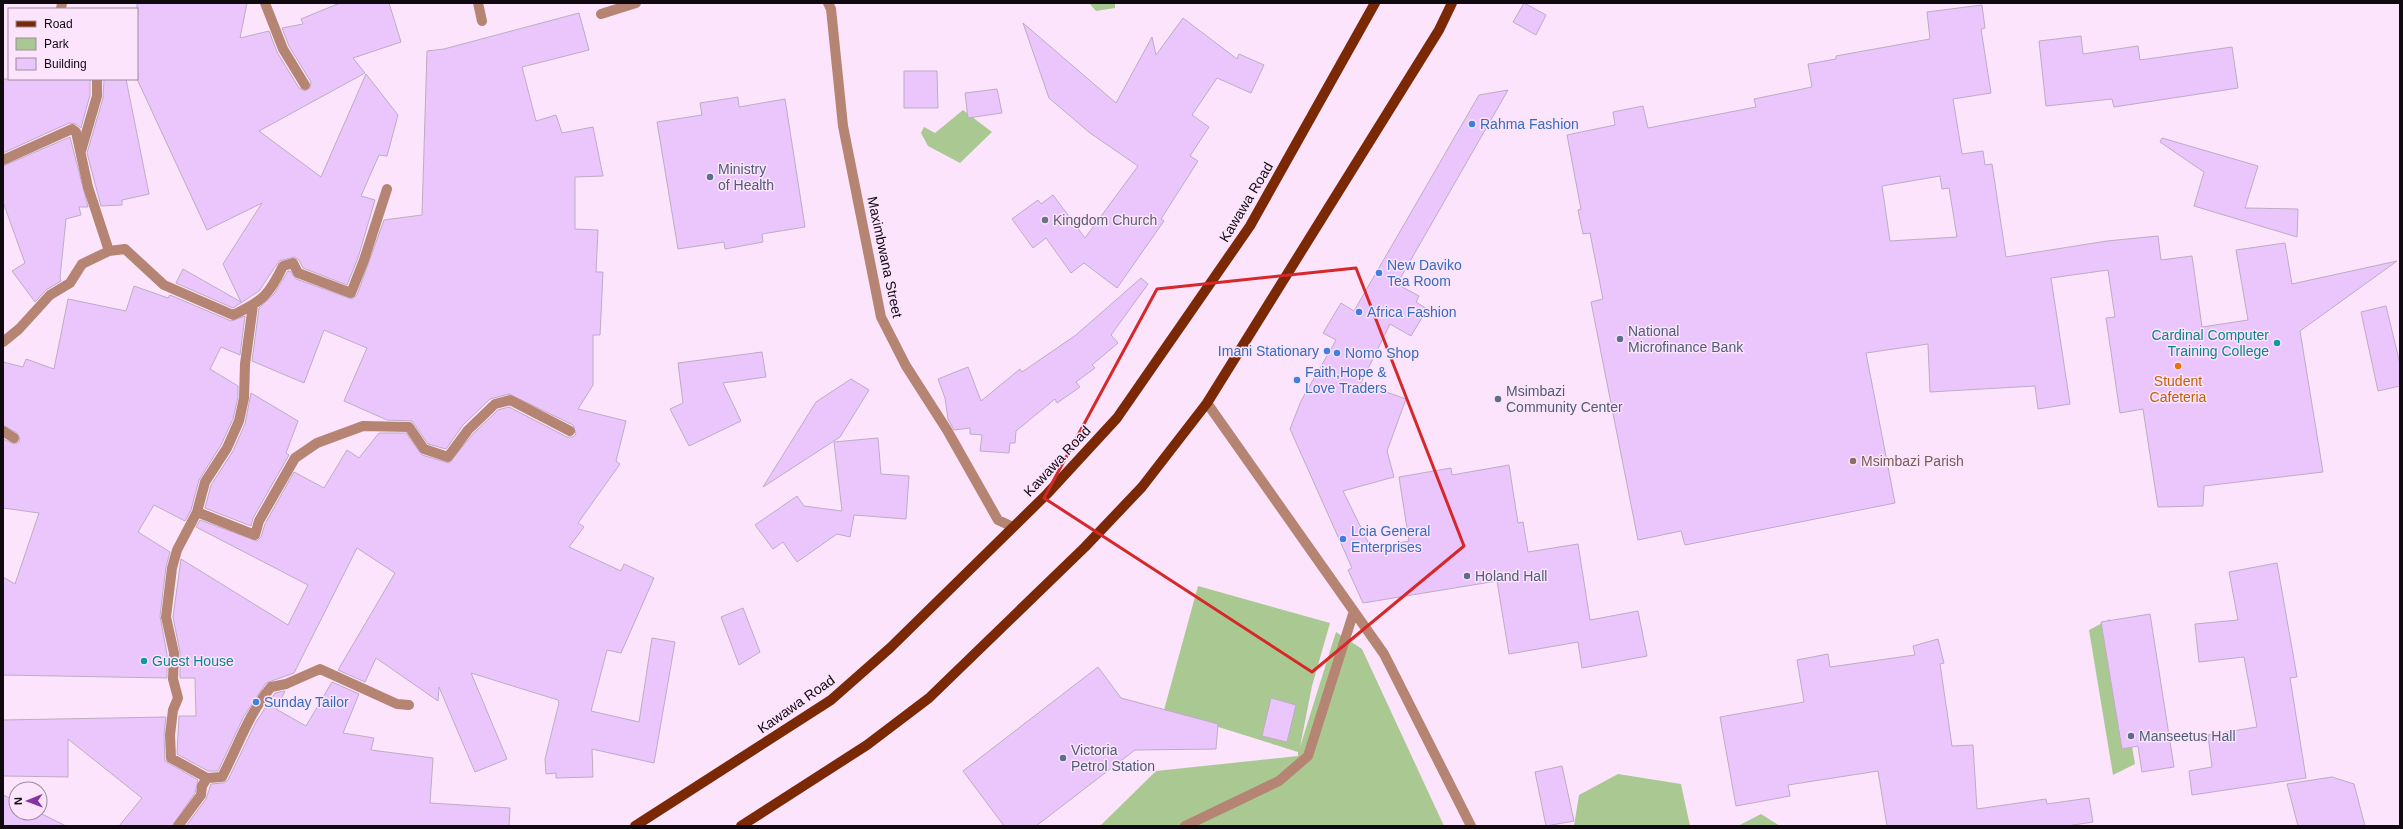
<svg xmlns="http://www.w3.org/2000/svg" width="2403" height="829" viewBox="0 0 2403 829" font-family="Arial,sans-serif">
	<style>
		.green { fill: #aac992 }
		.building { fill: #ebc6fd; stroke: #bdacc5; fill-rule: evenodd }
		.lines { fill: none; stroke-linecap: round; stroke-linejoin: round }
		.minor { stroke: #b58473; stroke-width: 10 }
		.primary { stroke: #7b2804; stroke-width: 10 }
		.marked { fill: none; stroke: #d62828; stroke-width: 3; stroke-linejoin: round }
		.shop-dot { fill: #3f7fe0; stroke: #fce4fc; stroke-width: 1.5 }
		.service-dot { fill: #5c6f8a; stroke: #fce4fc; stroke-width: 1.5 }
		.worship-dot { fill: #6b7280; stroke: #fce4fc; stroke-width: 1.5 }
		.culture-dot { fill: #0f9aa8; stroke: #fce4fc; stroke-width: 1.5 }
		.food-dot { fill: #e8710a; stroke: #fce4fc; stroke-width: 1.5 }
		.education-dot { fill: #8d6e63; stroke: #fce4fc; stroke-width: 1.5 }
		.labels { text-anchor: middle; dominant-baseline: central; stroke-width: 3; stroke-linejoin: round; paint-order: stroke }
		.shop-label { font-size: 14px; fill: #366cbe; stroke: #fce4fc; text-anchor: start }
		.service-label { font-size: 14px; fill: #4e5e75; stroke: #fce4fc; text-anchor: start }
		.street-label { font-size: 14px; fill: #100910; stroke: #fce4fc }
		.worship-label { font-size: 14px; fill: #5b616d; stroke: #fce4fc; text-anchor: start }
		.culture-label { font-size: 14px; fill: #0d838f; stroke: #fce4fc; text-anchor: end }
		.food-label { font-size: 14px; fill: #c56008; stroke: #fce4fc }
		.education-label { font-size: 14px; fill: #785e54; stroke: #fce4fc; text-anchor: start }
	</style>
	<rect width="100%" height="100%" fill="#fce4fc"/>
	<path class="green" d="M 1089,3 L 1115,3 L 1115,8 L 1096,11 Z
		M 963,110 L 992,132 L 960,163 L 928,146 L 921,133 L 924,127 L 935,133 Z
		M 1198,586 L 1330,623 L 1312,686 L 1300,747 L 1336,632 L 1362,649 L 1444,826 L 1100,826 L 1156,771 L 1298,756 L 1298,752 L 1164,710 Z
		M 2110,619 L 2135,764 L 2113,775 L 2089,630 Z
		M 1618,774 L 1681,784 L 1690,826 L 1574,826 L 1579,795 Z
		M 1761,814 L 1780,826 L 1738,826 Z"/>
	<path class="building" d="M 137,3 L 247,3 L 240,38 L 269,31 L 277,52 L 299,88 L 305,91 L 310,88 L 311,82 L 289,46 L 282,28 L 303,24 L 301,19 L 340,3 L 389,3 L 401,42 L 353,58 L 365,73 L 259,131 L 321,177 L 366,74 L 398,115 L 387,156 L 379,155 L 361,196 L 375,200 L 358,258 L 347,285 L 303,268 L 299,260 L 294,257 L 279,261 L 259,291 L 233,308 L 176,283 L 183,269 L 241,302 L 223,264 L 262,203 L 207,230 L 137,79 Z
		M 1524,3 L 1546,15 L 1536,35 L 1513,22 Z
		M 1982,5 L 1985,28 L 1981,29 L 1991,93 L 1953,99 L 1962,154 L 1983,151 L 1985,165 L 1992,164 L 2006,257 L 2107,241 L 2158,236 L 2161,260 L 2192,256 L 2202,327 L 2248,320 L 2236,250 L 2285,243 L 2292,284 L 2397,261 L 2300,331 L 2323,472 L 2204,486 L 2203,506 L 2158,507 L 2143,409 L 2120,413 L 2106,318 L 2115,317 L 2108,270 L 2051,278 L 2070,404 L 2038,409 L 2035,386 L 1930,392 L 1928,344 L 1866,353 L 1895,503 L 1685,545 L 1681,531 L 1638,540 L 1591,302 L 1603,299 L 1590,233 L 1583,234 L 1578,210 L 1581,209 L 1567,135 L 1615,125 L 1613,112 L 1643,106 L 1648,128 L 1756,107 L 1754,99 L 1812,87 L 1808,64 L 1836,59 L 1836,56 L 1930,39 L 1927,12 ZM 1940,176 L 1942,189 L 1949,188 L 1957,237 L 1890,241 L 1882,186 Z
		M 579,13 L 589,50 L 522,67 L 536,121 L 556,115 L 562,133 L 593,127 L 603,176 L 575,177 L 575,229 L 598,230 L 596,272 L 603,272 L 600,335 L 593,335 L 593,385 L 578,409 L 626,421 L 616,461 L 620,464 L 578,523 L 584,527 L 569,547 L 621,571 L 624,564 L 654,578 L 621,653 L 607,650 L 591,711 L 639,722 L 652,638 L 675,642 L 654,763 L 592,749 L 593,777 L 556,778 L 556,773 L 546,774 L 545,759 L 559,703 L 558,700 L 471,673 L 507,759 L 475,772 L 439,687 L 438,701 L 376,658 L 365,682 L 338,670 L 395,573 L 357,548 L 294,673 L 266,683 L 244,716 L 218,771 L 208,771 L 177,754 L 179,716 L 196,716 L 195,678 L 180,678 L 180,652 L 173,617 L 181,559 L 288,625 L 308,585 L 196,527 L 200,520 L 257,541 L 261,537 L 265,524 L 294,472 L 324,488 L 347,450 L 359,458 L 379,433 L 406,433 L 422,455 L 449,463 L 473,434 L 498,410 L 509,407 L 567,437 L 573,437 L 576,434 L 573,425 L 509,394 L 490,399 L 463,425 L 446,449 L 428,444 L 412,421 L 387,420 L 344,401 L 367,348 L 324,330 L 304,383 L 252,361 L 259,308 L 274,294 L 288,271 L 290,271 L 296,279 L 352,299 L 357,295 L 384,220 L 422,215 L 427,51 L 444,49 Z
		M 1183,18 L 1237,59 L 1239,54 L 1264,65 L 1251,93 L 1217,78 L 1192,115 L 1209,127 L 1190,156 L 1198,161 L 1161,219 L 1164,221 L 1117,288 L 1084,263 L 1071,273 L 1046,238 L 1033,248 L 1012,219 L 1038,200 L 1041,204 L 1053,195 L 1085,238 L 1138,166 L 1090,133 L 1049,98 L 1023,23 L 1116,103 L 1152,37 L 1156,55 Z
		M 2081,36 L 2083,54 L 2138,46 L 2140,60 L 2232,47 L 2238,88 L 2114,107 L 2112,99 L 2046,106 L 2039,41 Z
		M 904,71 L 937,71 L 938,108 L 904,108 Z
		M 3,79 L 90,79 L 90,95 L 81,128 L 76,124 L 69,123 L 3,153 Z
		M 104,79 L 126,79 L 149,194 L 122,200 L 122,205 L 101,206 L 87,153 L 103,98 Z
		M 997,89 L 1002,113 L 968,118 L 965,93 Z
		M 1508,90 L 1397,284 L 1419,296 L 1416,302 L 1427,309 L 1411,336 L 1390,324 L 1361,383 L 1406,399 L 1387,451 L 1394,477 L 1343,491 L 1371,548 L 1409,541 L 1399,477 L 1451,468 L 1452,475 L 1509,465 L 1518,523 L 1523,522 L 1528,552 L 1578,544 L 1590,620 L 1638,611 L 1647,656 L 1582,668 L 1578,642 L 1509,654 L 1497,581 L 1363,603 L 1348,570 L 1352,568 L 1290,429 L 1301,401 L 1336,340 L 1323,333 L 1341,303 L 1354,311 L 1479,95 Z
		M 738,97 L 739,107 L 785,99 L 805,227 L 762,234 L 763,242 L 725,249 L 724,242 L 678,249 L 657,122 L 702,115 L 700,103 Z
		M 70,137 L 88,207 L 79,207 L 81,215 L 66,219 L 60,278 L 61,281 L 46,290 L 35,302 L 12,271 L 25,263 L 3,202 L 3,166 Z
		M 2162,138 L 2258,166 L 2245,208 L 2298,209 L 2297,237 L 2194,206 L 2204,172 L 2160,142 Z
		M 1141,278 L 1148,284 L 1111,335 L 1118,343 L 1092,365 L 1095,368 L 1076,382 L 1080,387 L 1057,403 L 1055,399 L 1016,431 L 1015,443 L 1010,443 L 1009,453 L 980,451 L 982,435 L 970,434 L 970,428 L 954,430 L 948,419 L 945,398 L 938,379 L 968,367 L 981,401 L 1020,369 L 1022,372 L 1076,335 Z
		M 134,286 L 168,298 L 170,295 L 231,321 L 245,316 L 240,355 L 221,347 L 210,369 L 238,386 L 238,397 L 233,419 L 221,445 L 199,480 L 191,510 L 185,521 L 154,505 L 138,532 L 170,552 L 166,567 L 160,616 L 167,654 L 167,678 L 3,675 L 3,577 L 15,584 L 39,513 L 3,508 L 3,439 L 14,444 L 19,442 L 20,438 L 17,433 L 3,425 L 3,362 L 23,367 L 26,359 L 54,369 L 68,299 L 126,311 Z
		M 2386,306 L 2400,364 L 2400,386 L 2378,391 L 2361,312 Z
		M 762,352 L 766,377 L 723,383 L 741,421 L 689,446 L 670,409 L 683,403 L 678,363 Z
		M 851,379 L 869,390 L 840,437 L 763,487 L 816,402 Z
		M 251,393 L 298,421 L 286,453 L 289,455 L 253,518 L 251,526 L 205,508 L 211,485 L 233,451 L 245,424 Z
		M 878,438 L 881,474 L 909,476 L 906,519 L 854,515 L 850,537 L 837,534 L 797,562 L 783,542 L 773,549 L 755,525 L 797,496 L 804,506 L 842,511 L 834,442 Z
		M 2277,563 L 2297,677 L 2290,678 L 2306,778 L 2192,795 L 2189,771 L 2212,767 L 2208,735 L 2257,727 L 2244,657 L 2199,662 L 2195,624 L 2238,620 L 2229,572 Z
		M 743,608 L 760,652 L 739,665 L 721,617 Z
		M 2150,614 L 2174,767 L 2142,772 L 2138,746 L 2122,749 L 2101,622 Z
		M 1938,639 L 1944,663 L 1940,664 L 1952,746 L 1973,745 L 1977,809 L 2046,799 L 2047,804 L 2089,798 L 2093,822 L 2067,826 L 1887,826 L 1878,771 L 1788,785 L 1790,796 L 1736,806 L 1720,717 L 1804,702 L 1797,660 L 1828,654 L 1830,667 L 1915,655 L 1913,646 Z
		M 1098,667 L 1121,698 L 1218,724 L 1216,749 L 1135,750 L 1036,826 L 1004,826 L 963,771 Z
		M 332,682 L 359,694 L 343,733 L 374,738 L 371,750 L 433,758 L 430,803 L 510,808 L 509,826 L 186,826 L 206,799 L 211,784 L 223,783 L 228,780 L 256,722 L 275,693 L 285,691 L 276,709 L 306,726 Z
		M 1271,698 L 1296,705 L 1287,742 L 1262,736 Z
		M 166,717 L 164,735 L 165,761 L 198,780 L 195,793 L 172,826 L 119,826 L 142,798 L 68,739 L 68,777 L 3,776 L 3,720 Z
		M 1562,766 L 1574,821 L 1546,826 L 1535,772 Z
		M 2332,777 L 2354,784 L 2365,826 L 2298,826 L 2287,784 Z
		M 3,795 L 16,801 L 16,813 L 40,813 L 66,826 L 3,826 Z"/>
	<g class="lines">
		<path class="minor" d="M 265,3 L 283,49 L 305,85
			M 478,3 L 482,21
			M 828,3 L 831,9 L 843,126 L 881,317 L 906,366 L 947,430 L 998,520 L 1013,527
			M 61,9 L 62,3
			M 601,14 L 636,3
			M 81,151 L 97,96 L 97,79
			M 3,160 L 72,129 L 76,132 L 88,187 L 109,251 L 125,249 L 164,285 L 233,315 C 263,301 269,295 283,266 L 293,263 L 298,273 L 351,293 L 364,260 L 387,189
			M 3,342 L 19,329 L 50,295 L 70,283 L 82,264 L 109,251
			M 1207,403 L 1384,654 L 1471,826
			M 3,431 L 14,438
			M 197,512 L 255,535 L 259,521 L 295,458 L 317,443 L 363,426 L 409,427 L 424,449 L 448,457 L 468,430 L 495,404 L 510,400 L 570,431
			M 207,778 L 171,758 L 170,735 L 173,710 L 178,698 L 173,679 L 174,653 L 166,617 L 172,568 L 177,550 L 197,512 L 205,482 L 227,448 L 239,421 L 244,398 L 245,364 L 253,305
			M 178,826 L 201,795 L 202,786 L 207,778 L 222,777 C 238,746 249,713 271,687 L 286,684 L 320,669 L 397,704 L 409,705
			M 1185,826 L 1279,781 L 1308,756 L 1354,611"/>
		<path class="primary" d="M 635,826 L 831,700 L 890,648 L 1047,494 L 1117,418 L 1250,226 L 1375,3
			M 741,826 L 867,745 L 929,698 L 1085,547 L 1142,487 L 1207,403 L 1439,30 L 1452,3"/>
	</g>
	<path class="marked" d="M 1356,268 L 1464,546 L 1312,672 L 1044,498 L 1157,289 Z"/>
	<g class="shop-dot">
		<circle cx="1472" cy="124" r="4"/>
		<circle cx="1379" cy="273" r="4"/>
		<circle cx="1359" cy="312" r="4"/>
		<circle cx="1327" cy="351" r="4"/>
		<circle cx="1337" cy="353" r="4"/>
		<circle cx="1297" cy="380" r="4"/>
		<circle cx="1343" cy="539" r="4"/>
		<circle cx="256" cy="702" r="4"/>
	</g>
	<g class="service-dot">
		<circle cx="710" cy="177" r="4"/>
		<circle cx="1620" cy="339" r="4"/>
		<circle cx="1498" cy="399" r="4"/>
		<circle cx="1467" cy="576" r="4"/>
		<circle cx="2131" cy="736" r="4"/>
		<circle cx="1063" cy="758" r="4"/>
	</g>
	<circle class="worship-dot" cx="1045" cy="220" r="4"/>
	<g class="culture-dot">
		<circle cx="2277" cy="343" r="4"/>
		<circle cx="144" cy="661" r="4"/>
	</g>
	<circle class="food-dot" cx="2178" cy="366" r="4"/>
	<circle class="education-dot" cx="1853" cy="461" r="4"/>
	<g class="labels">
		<g class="shop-label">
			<text x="1480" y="124">Rahma Fashion</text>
			<text x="1387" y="265">New Daviko<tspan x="1387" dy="16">Tea Room</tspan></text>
			<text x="1367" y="312">Africa Fashion</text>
			<text x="1319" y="351" text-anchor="end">Imani Stationary</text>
			<text x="1345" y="353">Nomo Shop</text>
			<text x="1305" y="372">Faith,Hope &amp;<tspan x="1305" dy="16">Love Traders</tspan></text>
			<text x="1351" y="531">Lcia General<tspan x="1351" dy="16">Enterprises</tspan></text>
			<text x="264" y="702">Sunday Tailor</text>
		</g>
		<g class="service-label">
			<text x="718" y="169">Ministry<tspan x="718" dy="16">of Health</tspan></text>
			<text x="1628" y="331">National<tspan x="1628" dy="16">Microfinance Bank</tspan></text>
			<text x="1506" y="391">Msimbazi<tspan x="1506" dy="16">Community Center</tspan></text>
			<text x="1475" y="576">Holand Hall</text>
			<text x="2139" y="736">Manseetus Hall</text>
			<text x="1071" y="750">Victoria<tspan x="1071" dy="16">Petrol Station</tspan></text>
		</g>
		<g class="street-label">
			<text transform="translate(1246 202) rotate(-59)">Kawawa Road</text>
			<text transform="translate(885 257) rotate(78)">Maximbwana Street</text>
			<text transform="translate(1057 461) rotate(-47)">Kawawa Road</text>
			<text transform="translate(796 704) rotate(-35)">Kawawa Road</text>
		</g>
		<g class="worship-label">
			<text x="1053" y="220">Kingdom Church</text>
		</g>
		<g class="culture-label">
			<text x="2269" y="335">Cardinal Computer<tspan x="2269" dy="16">Training College</tspan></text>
			<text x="152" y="661" text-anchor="start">Guest House</text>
		</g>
		<g class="food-label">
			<text x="2178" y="381">Student<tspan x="2178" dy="16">Cafeteria</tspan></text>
		</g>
		<g class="education-label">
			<text x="1861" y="461">Msimbazi Parish</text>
		</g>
	</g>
	<rect width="2403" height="829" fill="none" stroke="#100910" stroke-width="8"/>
	<rect x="8" y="8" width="130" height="72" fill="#fce4fc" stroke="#9e8c9e"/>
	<rect x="16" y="21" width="20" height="6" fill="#7b2804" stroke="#9e8c9e"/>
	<text x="44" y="28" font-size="12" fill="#100910">Road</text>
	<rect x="16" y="38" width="20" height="12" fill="#aac992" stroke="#9e8c9e"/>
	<text x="44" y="48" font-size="12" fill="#100910">Park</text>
	<rect x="16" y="58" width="20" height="12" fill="#ebc6fd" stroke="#9e8c9e"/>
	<text x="44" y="68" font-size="12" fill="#100910">Building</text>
	<g transform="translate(28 801) rotate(269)"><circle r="19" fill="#fce4fc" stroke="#9e8c9e"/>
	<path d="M0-3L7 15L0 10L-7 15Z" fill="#8733a1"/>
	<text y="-6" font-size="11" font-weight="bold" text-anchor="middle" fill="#100910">N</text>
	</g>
</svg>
